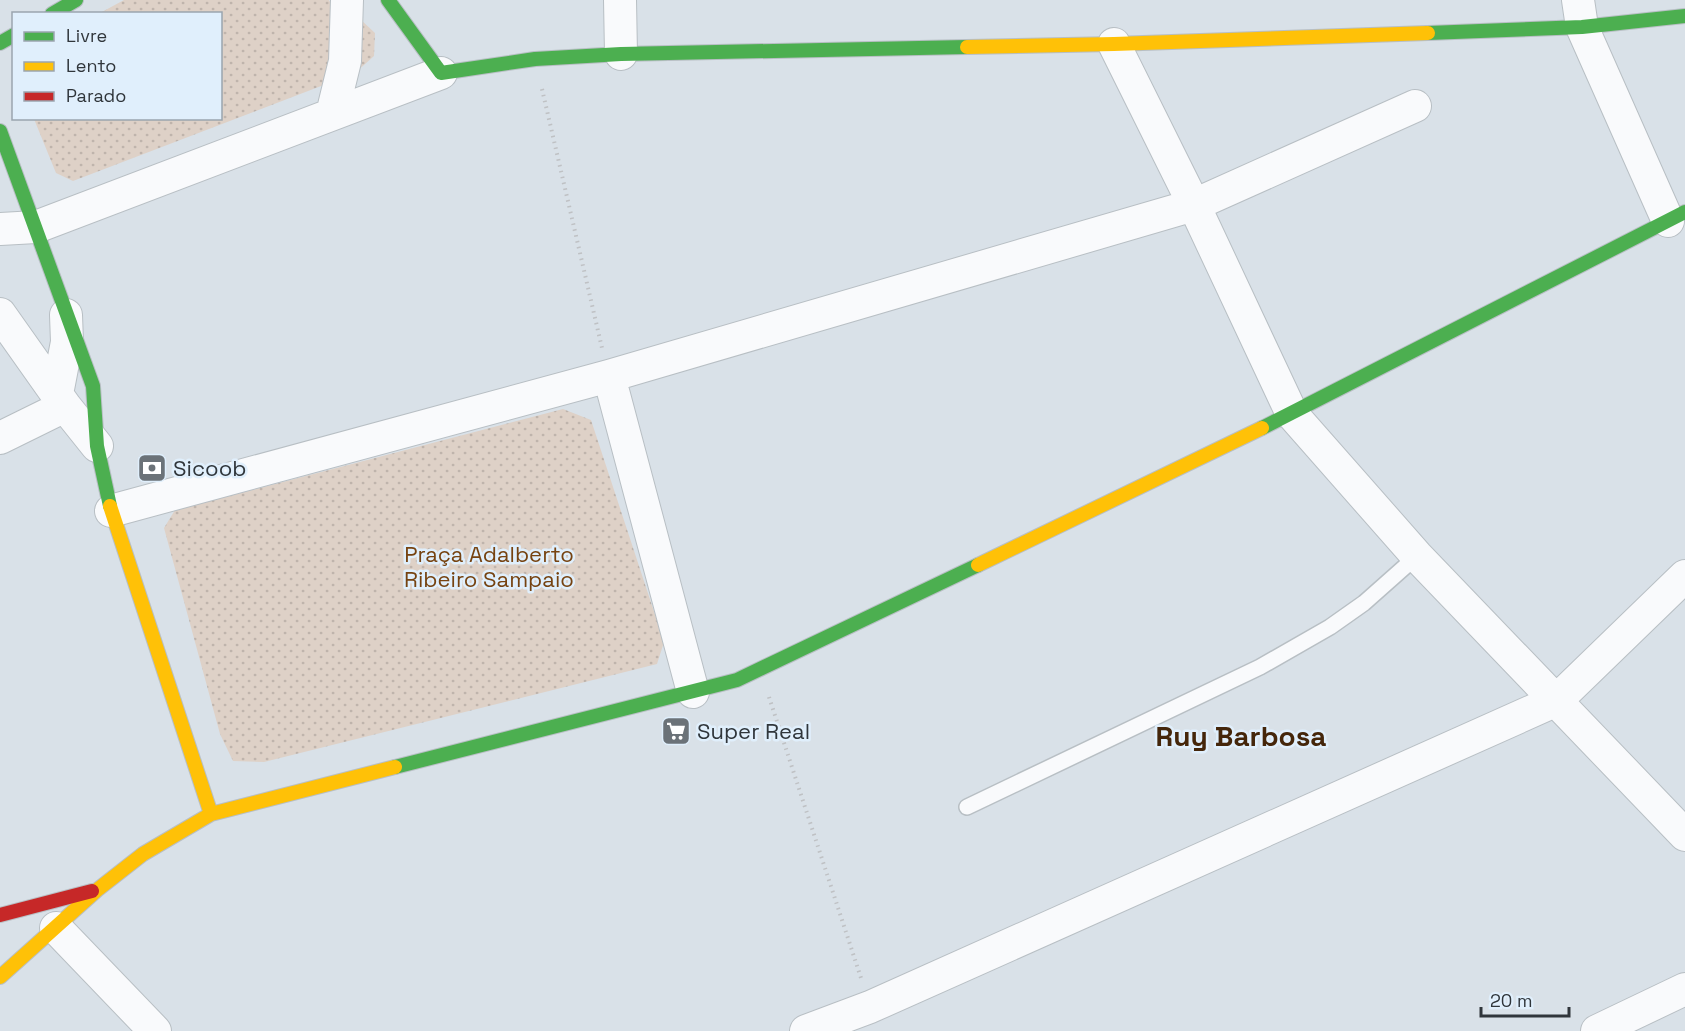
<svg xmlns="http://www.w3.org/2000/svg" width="1685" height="1031" viewBox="0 0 1685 1031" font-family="'Space Grotesk',sans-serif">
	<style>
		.park { fill: url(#park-dots) }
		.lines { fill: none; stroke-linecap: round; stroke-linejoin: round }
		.lane-casing { stroke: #b8bfc4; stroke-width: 18 }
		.street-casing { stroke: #b8bfc4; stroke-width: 34 }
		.fast-casing { stroke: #b8bfc4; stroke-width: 16 }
		.slow-casing { stroke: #b8bfc4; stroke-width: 16 }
		.jam-casing { stroke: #b8bfc4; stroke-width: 16 }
		.path { stroke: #bfc1c4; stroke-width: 4; stroke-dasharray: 1.5 4.5; stroke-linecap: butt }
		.lane { stroke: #f9fafc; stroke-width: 15 }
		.street { stroke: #f9fafc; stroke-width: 32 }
		.fast { stroke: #4caf50; stroke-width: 14 }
		.slow { stroke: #ffc107; stroke-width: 14 }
		.jam { stroke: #c62828; stroke-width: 14 }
		.labels { text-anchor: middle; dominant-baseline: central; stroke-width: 5; stroke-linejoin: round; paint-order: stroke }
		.poi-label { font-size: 22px; fill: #30363b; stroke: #e0effc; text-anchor: start }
		.park-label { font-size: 22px; fill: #764311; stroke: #e0effc }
		.district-label { font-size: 28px; font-weight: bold; fill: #44260b; stroke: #e0effc }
	</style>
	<defs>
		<pattern id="park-dots" width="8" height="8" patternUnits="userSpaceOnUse" patternTransform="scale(1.5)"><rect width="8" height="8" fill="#ded1c7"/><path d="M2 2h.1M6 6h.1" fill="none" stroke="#bfb4ac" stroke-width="1.8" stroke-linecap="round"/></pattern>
	</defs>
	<rect width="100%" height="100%" fill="#d9e1e8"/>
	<path class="park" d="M 124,0 L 329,0 L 334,10 L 360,19 L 375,33 L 374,56 L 355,73 L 73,181 L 56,173 L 34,119 L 220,118 L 220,14 L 100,13 Z
		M 563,409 L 591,420 L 664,642 L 657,664 L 264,762 L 233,761 L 220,734 L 164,528 L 175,510 Z"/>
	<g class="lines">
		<g class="lane-casing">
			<path id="lane" d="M 967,807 L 1260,667 L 1330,627 L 1364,603 L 1417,556"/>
		</g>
		<g class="street-casing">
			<path id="street" d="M 620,0 L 621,54
				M 1578,0 L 1582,27 L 1668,221
				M 1114,44 L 1194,205 L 1292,414 L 1417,556 L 1685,835
				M 332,114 L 345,61 L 347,0
				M 0,229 L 36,227 L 441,73
				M 0,314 L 65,406 L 97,446
				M 609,376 L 693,692
				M 57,394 L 67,342 L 66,315
				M 0,438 L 65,406
				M 111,511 L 609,376 L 1194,205 L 1415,106
				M 56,928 L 155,1031
				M 806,1031 L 870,1007 L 1557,700 L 1685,576
				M 1597,1031 L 1685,989"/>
		</g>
		<g class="fast-casing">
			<path id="fast" d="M 388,0 L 441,73 L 535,59 L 621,54 L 967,47
				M 52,14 L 76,0
				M 1428,33 L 1582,27 L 1685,16
				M 0,43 L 14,35
				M 0,131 L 93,386 L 97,446 L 110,506
				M 1262,428 L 1685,212
				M 395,767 L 737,680 L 978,565"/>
		</g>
		<g class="slow-casing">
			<path id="slow" d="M 967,47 L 1114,44 L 1428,33
				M 110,506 L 211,814
				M 978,565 L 1262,428
				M 0,977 L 97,890 L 143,854 L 211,814 L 395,767"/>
		</g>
		<g class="jam-casing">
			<path id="jam" d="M 0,915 L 92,891"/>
		</g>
		<path class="path" d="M 542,89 L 602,348
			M 769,697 L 861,978"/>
		<use href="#lane" class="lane"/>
		<use href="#street" class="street"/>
		<use href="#fast" class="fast"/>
		<use href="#slow" class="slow"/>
		<use href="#jam" class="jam"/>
	</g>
	<defs>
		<g id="bank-square" transform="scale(1.5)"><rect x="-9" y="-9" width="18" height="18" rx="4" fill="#6b7278" stroke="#e0effc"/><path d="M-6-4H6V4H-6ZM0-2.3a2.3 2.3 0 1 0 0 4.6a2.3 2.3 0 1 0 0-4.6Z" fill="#fff"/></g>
		<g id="supermarket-square" transform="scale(1.5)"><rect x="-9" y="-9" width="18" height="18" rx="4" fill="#6b7278" stroke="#e0effc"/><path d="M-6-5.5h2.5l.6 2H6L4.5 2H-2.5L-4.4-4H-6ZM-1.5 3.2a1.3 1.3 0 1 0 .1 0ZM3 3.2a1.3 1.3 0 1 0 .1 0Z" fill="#fff"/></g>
	</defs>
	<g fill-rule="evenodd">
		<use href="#bank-square" x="152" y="468"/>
		<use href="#supermarket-square" x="676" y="731"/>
	</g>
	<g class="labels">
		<g class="poi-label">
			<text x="173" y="468">Sicoob</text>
			<text x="697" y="731">Super Real</text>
		</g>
		<g class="park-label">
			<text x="489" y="554">Praça Adalberto<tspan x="489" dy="25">Ribeiro Sampaio</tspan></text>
		</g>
		<g class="district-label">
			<text x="1241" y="736">Ruy Barbosa</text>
		</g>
	</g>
	<rect x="12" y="12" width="210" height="108" fill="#e0effc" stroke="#9aa5af" stroke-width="1.5"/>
	<rect x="24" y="32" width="30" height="9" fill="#4caf50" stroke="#9aa5af" stroke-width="1.5"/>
	<text x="66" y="42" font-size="18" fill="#30363b">Livre</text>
	<rect x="24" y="62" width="30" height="9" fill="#ffc107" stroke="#9aa5af" stroke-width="1.5"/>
	<text x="66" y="72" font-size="18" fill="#30363b">Lento</text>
	<rect x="24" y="92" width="30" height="9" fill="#c62828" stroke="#9aa5af" stroke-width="1.5"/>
	<text x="66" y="102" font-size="18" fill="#30363b">Parado</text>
	<path d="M1481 1007v9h88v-9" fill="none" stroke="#30363b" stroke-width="3"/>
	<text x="1490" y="1007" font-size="18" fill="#30363b" stroke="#e0effc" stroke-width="4.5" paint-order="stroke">20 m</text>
</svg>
